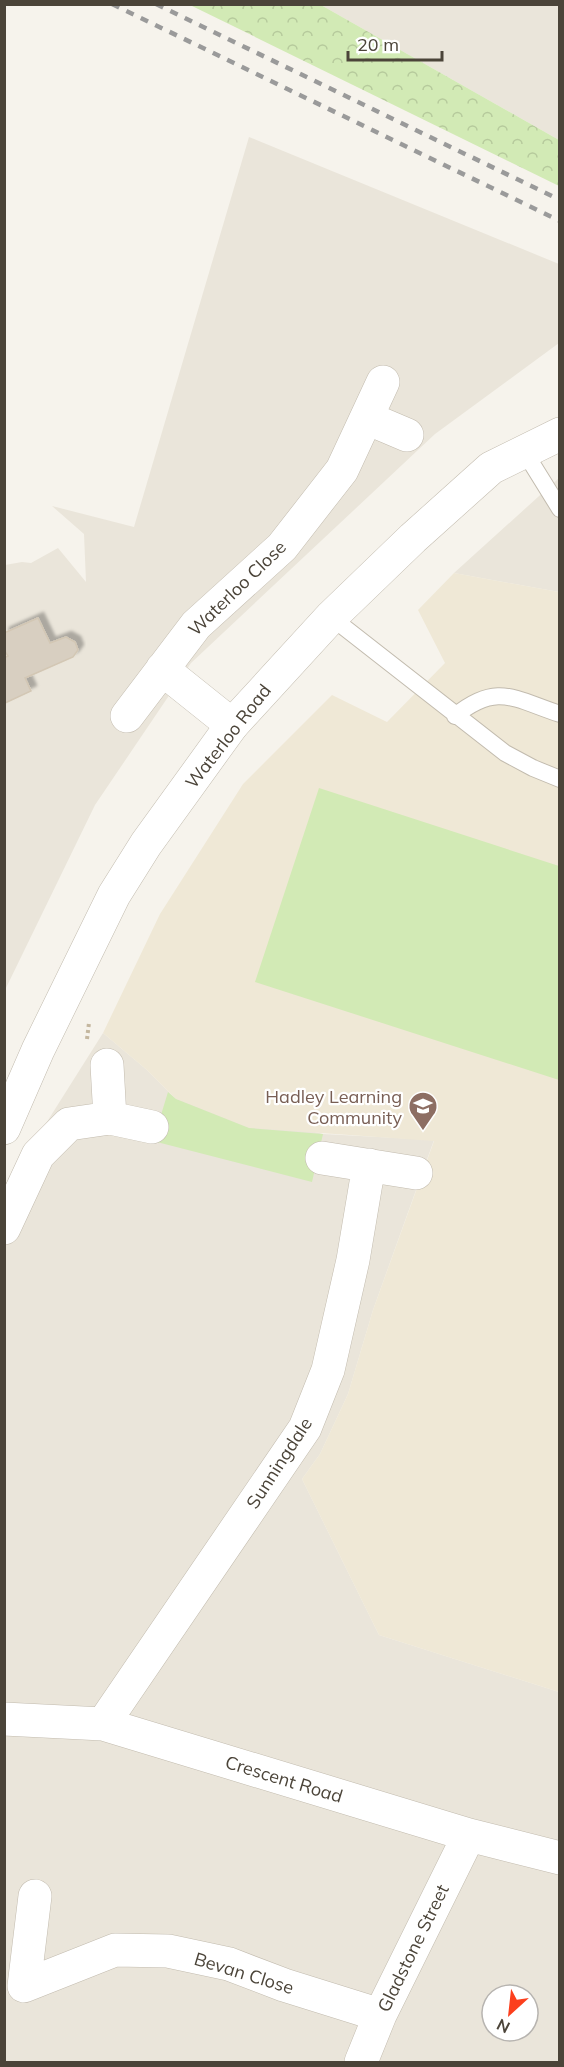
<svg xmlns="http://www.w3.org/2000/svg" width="564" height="2067" viewBox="0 0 564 2067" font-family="Mulish,sans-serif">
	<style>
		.residential { fill: #eae5da; fill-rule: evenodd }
		.education { fill: #efe8d6 }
		.green { fill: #d2eab5 }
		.forest { fill: url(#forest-crowns) }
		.building { fill: #d8cfc1; stroke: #d3c7b4; stroke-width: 1.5; filter: url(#shadow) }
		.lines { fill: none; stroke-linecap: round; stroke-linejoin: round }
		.service-casing { stroke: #c2bbae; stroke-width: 18 }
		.minor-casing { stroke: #c2bbae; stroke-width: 34 }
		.tertiary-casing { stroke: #c2bbae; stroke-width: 34 }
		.path { stroke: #c4b79f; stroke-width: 4; stroke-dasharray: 3 3; stroke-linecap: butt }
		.service { stroke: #fff; stroke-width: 16 }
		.minor { stroke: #fff; stroke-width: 33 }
		.tertiary { stroke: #fff; stroke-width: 33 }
		.rail { stroke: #9a9a9a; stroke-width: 4.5; stroke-dasharray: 8 8; stroke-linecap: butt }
		.labels { text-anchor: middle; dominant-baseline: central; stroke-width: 4.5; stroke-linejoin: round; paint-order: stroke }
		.street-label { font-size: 18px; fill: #4b4439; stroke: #fff }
		.education-label { font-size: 18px; fill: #785e54; stroke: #fff; text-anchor: end }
	</style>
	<defs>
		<pattern id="forest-crowns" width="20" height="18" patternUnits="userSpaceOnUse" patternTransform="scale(1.5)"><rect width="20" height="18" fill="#d2eab5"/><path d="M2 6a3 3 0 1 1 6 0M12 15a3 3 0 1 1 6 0" fill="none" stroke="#b6ca9c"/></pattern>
		<filter id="shadow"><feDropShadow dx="5.5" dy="-5.5" stdDeviation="1.5" flood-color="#0004"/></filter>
	</defs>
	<rect width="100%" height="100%" fill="#f6f3ec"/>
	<path class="residential" d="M 321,5 L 559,5 L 559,140 Z
		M 249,137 L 559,264 L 559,343 L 435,434 L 191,663 L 95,805 L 5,990 L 5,565 L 22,562 L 31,563 L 58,548 L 86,582 L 84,534 L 52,506 L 134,527 Z
		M 559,478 L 559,592 L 454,573 Z
		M 103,1033 L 147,1070 L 176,1099 L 323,1134 L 434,1140 L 373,1310 L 348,1394 L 320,1454 L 302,1479 L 379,1635 L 559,1692 L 559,2062 L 5,2062 L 4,1190 ZM 492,1995 L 528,1995 L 528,2031 L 492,2031 Z"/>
	<path class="education" d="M 454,573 L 559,592 L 559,1692 L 379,1635 L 302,1479 L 320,1454 L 348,1394 L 373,1310 L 434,1141 L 249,1128 L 176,1099 L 147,1070 L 103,1033 L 160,914 L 243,784 L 332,695 L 387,722 L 445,663 L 418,610 Z"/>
	<path class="green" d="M 319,788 L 559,866 L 559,1080 L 255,982 Z
		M 168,1092 L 176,1099 L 249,1128 L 323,1134 L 312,1182 L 153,1141 Z"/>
	<path class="forest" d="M 190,5 L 321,5 L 559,140 L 559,186 Z"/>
	<path class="building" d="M 38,618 L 50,643 L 66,637 L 75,642 L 78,650 L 73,657 L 25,678 L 31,691 L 5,703 L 4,658 L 8,656 L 4,650 L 4,633 Z"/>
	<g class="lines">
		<g class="service-casing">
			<path id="service" d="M 524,451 L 560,509
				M 331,617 L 505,753 L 533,768 L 560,779
				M 455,716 C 497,682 514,699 560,714"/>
		</g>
		<g class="minor-casing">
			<path id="minor" d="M 367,418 L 407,435
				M 162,669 L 232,725
				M 127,716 L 196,625 L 282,547 L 342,470 L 383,382
				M 107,1065 L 110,1118
				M 322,1158 L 416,1173
				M 4,1228 L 38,1155 L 69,1124 L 110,1118 L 152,1127
				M 4,1719 L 103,1724 L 469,1835 L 560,1858
				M 103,1724 L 305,1428 L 328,1370 L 353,1260 L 369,1165
				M 35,1896 L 24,1986 L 115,1950 L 168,1951 L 229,1964 L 284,1985 L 380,2015
				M 361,2062 L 380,2015 L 469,1835"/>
		</g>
		<g class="tertiary-casing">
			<path id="tertiary" d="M 4,1128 L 38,1050 L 114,895 L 146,844 L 232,725 L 331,617 L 413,538 L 491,468 L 560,434"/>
		</g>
		<path class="path" d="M 87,1039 L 89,1023"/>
		<use href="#service" class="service"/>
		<use href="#minor" class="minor"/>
		<use href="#tertiary" class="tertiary"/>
		<path class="rail" d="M 112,4 L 560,221
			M 156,4 L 560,200"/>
	</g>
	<defs>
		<g id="school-pin" transform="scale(1.5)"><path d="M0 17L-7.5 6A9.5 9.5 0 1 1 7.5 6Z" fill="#8d6e63" stroke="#fff"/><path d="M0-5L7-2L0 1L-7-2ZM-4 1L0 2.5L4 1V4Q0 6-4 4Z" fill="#fff"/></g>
	</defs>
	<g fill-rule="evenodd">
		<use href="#school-pin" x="423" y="1106"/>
	</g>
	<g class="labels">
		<g class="street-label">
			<text transform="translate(237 588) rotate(-44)">Waterloo Close</text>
			<text transform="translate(228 736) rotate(-52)">Waterloo Road</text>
			<text transform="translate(279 1463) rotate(-57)">Sunningdale</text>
			<text transform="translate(284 1779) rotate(17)">Crescent Road</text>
			<text transform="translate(413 1948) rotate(-64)">Gladstone Street</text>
			<text transform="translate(244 1973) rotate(17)">Bevan Close</text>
		</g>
		<g class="education-label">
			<text x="402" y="1096">Hadley Learning<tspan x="402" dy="21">Community</tspan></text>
		</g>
	</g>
	<rect width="564" height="2067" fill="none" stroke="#4b4439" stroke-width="12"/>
	<g transform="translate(510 2013) rotate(207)"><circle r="28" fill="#ffffff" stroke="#b7b4b0" stroke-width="1.5"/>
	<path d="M0-4.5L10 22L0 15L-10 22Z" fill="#fc3f1d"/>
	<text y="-9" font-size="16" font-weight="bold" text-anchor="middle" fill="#4b4439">N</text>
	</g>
	<path d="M348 51v9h94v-9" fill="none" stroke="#4b4439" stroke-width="3"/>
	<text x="357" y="51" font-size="18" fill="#4b4439" stroke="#ffffff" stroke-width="4.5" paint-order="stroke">20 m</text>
</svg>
